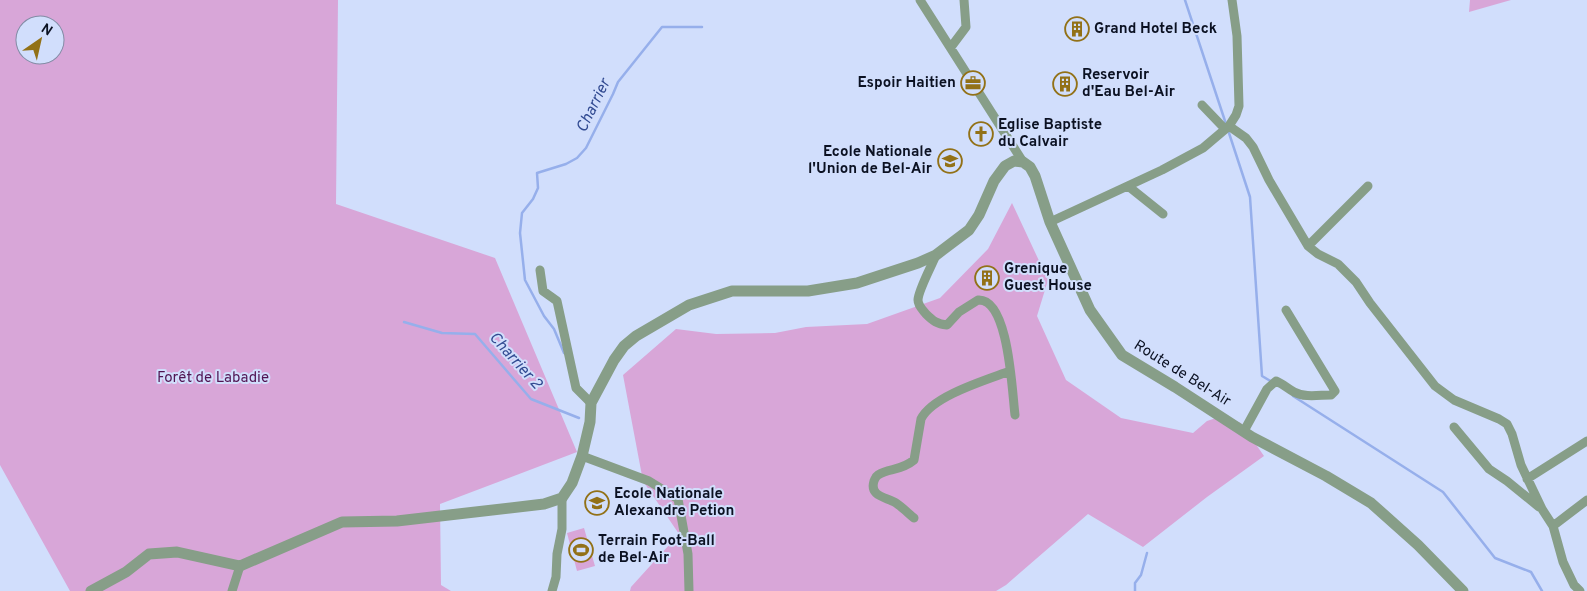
<svg xmlns="http://www.w3.org/2000/svg" width="1587" height="591" viewBox="0 0 1587 591" font-family="Overpass,sans-serif">
	<style>
		.green { fill: #d8a6d8; fill-rule: evenodd }
		.lines { fill: none; stroke-linecap: round; stroke-linejoin: round }
		.stream { stroke: #96afeb; stroke-width: 2.5 }
		.minor { stroke: #879e88; stroke-width: 9 }
		.tertiary { stroke: #879e88; stroke-width: 11 }
		.labels { text-anchor: middle; dominant-baseline: central; stroke-width: 4; stroke-linejoin: round; paint-order: stroke }
		.poi-label { font-size: 15px; font-weight: bold; fill: #0b1122; stroke: #d1defc; text-anchor: start }
		.street-label { font-size: 15px; fill: #0b1122; stroke: #d1defc }
		.park-label { font-size: 15px; fill: #511553; stroke: #d1defc }
		.water-label { font-size: 16px; font-style: italic; fill: #324b92; stroke: #d1defc }
	</style>
	<rect width="100%" height="100%" fill="#d1defc"/>
	<path class="green" d="M 0,0 L 338,0 L 336,204 L 495,258 L 577,452 L 440,504 L 441,585 L 451,591 L 70,591 L 0,465 ZM 25,25 L 55,25 L 55,55 L 25,55 Z
		M 1470,0 L 1511,0 L 1469,12 Z
		M 1012,203 L 1048,280 L 1037,316 L 1066,380 L 1121,418 L 1193,433 L 1207,421 L 1222,416 L 1241,423 L 1264,456 L 1207,497 L 1143,547 L 1088,514 L 1006,585 L 996,591 L 630,591 L 631,587 L 679,534 L 643,481 L 623,375 L 676,329 L 716,334 L 775,333 L 806,327 L 867,324 L 940,298 L 988,249 Z
		M 584,528 L 595,566 L 577,571 L 567,533 Z"/>
	<g class="lines">
		<path class="stream" d="M 1185,0 L 1226,124
			M 1228,130 L 1250,197 L 1262,376 L 1272,382
			M 404,322 L 442,333 L 475,334 L 531,399 L 579,418
			M 564,353 L 554,329 L 544,316 L 525,280 L 520,233 L 522,213 L 533,199 L 538,188 L 537,173 L 566,164 L 577,158 L 586,148 L 613,94 L 618,82 L 662,27 L 702,27
			M 1293,396 L 1443,492 L 1495,558 L 1531,572 L 1542,591
			M 1135,591 L 1135,583 L 1141,575 L 1147,553"/>
		<path class="minor" d="M 920,0 L 1023,162
			M 951,47 L 966,27 L 964,0
			M 1202,105 L 1225,129
			M 1229,126 L 1246,138 L 1253,147 L 1269,180 L 1308,246 L 1318,254 L 1338,264 L 1356,282 L 1370,303 L 1435,386 L 1454,400 L 1499,419 L 1507,424 L 1512,434 L 1521,465 L 1542,509 L 1553,526 L 1563,562 L 1574,585 L 1580,591
			M 1128,186 L 1163,214
			M 1050,222 L 1162,170 L 1203,148 L 1229,126 L 1236,115 L 1239,106 L 1237,36 L 1232,0
			M 1308,246 L 1368,186
			M 936,255 C 932,265 918,291 918,300 C 918,306 923,310 926,314 C 933,321 937,324 947,325 L 959,312 L 978,300 C 1009,298 1012,392 1015,415
			M 540,270 L 543,291 L 557,301 L 576,388 L 591,403
			M 1454,427 L 1489,469 L 1507,481 L 1539,507
			M 1244,431 L 1267,389 L 1276,381 C 1283,384 1287,388 1294,392 C 1305,398 1319,395 1331,395 L 1335,391 L 1286,310
			M 582,456 L 649,481 L 678,499 L 688,554 L 689,591
			M 1527,479 L 1587,441
			M 914,518 C 908,513 902,507 896,503 C 887,497 869,497 874,481 C 875,479 875,477 878,475 C 889,468 901,471 914,460 L 921,419 C 932,396 986,380 1010,371
			M 1553,526 L 1587,500
			M 232,591 L 240,566
			M 552,591 L 556,577 L 557,554 L 562,529 L 562,498"/>
		<path class="tertiary" d="M 91,591 L 126,572 L 149,554 L 177,552 L 240,566 L 342,522 L 397,521 L 544,504 L 562,498 L 572,483 L 582,456 L 590,422 L 591,403 L 614,360 L 624,346 L 636,336 L 689,305 L 732,291 L 808,291 L 857,283 L 918,263 L 936,255 L 969,230 L 979,215 L 994,181 L 1005,166 L 1014,161 L 1023,162 L 1030,167 L 1035,176 L 1050,222 L 1090,310 L 1122,355 L 1175,387 L 1252,437 L 1326,476 L 1371,503 L 1418,545 L 1463,591"/>
	</g>
	<defs>
		<g id="building-ring" transform="scale(1.25)"><circle r="9.5" fill="#d1defc" stroke="#927117" stroke-width="1.5"/><path d="M-4-6H4V6H1V3H-1V6H-4ZM-2.5-4.3h1.7v1.8h-1.7ZM.8-4.3h1.7v1.8H.8ZM-2.5-1h1.7V.8h-1.7ZM.8-1h1.7V.8H.8Z" fill="#927117"/></g>
		<g id="office-ring" transform="scale(1.25)"><circle r="9.5" fill="#d1defc" stroke="#927117" stroke-width="1.5"/><path d="M-6-3h4V-5.5h4V-3h4V5H-6ZM-1-4.5V-3h2v-1.5ZM-6 0V1H6V0Z" fill="#927117"/></g>
		<g id="church-ring" transform="scale(1.25)"><circle r="9.5" fill="#d1defc" stroke="#927117" stroke-width="1.5"/><path d="M-1.2-6h2.4v3.5h3.3v2.4h-3.3V6h-2.4V-.1h-3.3v-2.4h3.3Z" fill="#927117"/></g>
		<g id="school-ring" transform="scale(1.25)"><circle r="9.5" fill="#d1defc" stroke="#927117" stroke-width="1.5"/><path d="M0-5L7-2L0 1L-7-2ZM-4 1L0 2.5L4 1V4Q0 6-4 4Z" fill="#927117"/></g>
		<g id="stadium-ring" transform="scale(1.25)"><circle r="9.5" fill="#d1defc" stroke="#927117" stroke-width="1.5"/><path d="M0-5a6.5 5 0 1 0 0 10a6.5 5 0 1 0 0-10ZM-3.5-1.8h7v3.6h-7Z" fill="#927117"/></g>
	</defs>
	<g fill-rule="evenodd">
		<use href="#building-ring" x="1077" y="29"/>
		<use href="#office-ring" x="973" y="83"/>
		<use href="#building-ring" x="1065" y="84"/>
		<use href="#church-ring" x="981" y="134"/>
		<use href="#school-ring" x="950" y="161"/>
		<use href="#building-ring" x="987" y="278"/>
		<use href="#school-ring" x="597" y="503"/>
		<use href="#stadium-ring" x="581" y="550"/>
	</g>
	<g class="labels">
		<g class="poi-label">
			<text x="1094" y="29">Grand Hotel Beck</text>
			<text x="1082" y="75">Reservoir<tspan x="1082" dy="17">d'Eau Bel-Air</tspan></text>
			<text x="956" y="83" text-anchor="end">Espoir Haitien</text>
			<text x="998" y="125">Eglise Baptiste<tspan x="998" dy="17">du Calvair</tspan></text>
			<text x="932" y="152" text-anchor="end">Ecole Nationale<tspan x="932" dy="17">l'Union de Bel-Air</tspan></text>
			<text x="1004" y="269">Grenique<tspan x="1004" dy="17">Guest House</tspan></text>
			<text x="614" y="494">Ecole Nationale<tspan x="614" dy="17">Alexandre Petion</tspan></text>
			<text x="598" y="541">Terrain Foot-Ball<tspan x="598" dy="17">de Bel-Air</tspan></text>
		</g>
		<g class="street-label">
			<text transform="translate(1182 374) rotate(32)">Route de Bel-Air</text>
		</g>
		<g class="park-label">
			<text x="213" y="378">Forêt de Labadie</text>
		</g>
		<g class="water-label">
			<text transform="translate(594 106) rotate(-64)">Charrier</text>
			<text transform="translate(515 361) rotate(48)">Charrier 2</text>
		</g>
	</g>
	<g transform="translate(40 40) rotate(34)"><circle r="24" fill="#d1defc" stroke="#828ca5"/>
	<path d="M0-4L9 19L0 12L-9 19Z" fill="#927117"/>
	<text y="-8" font-size="14" font-weight="bold" text-anchor="middle" fill="#0b1122">N</text>
	</g>
</svg>
